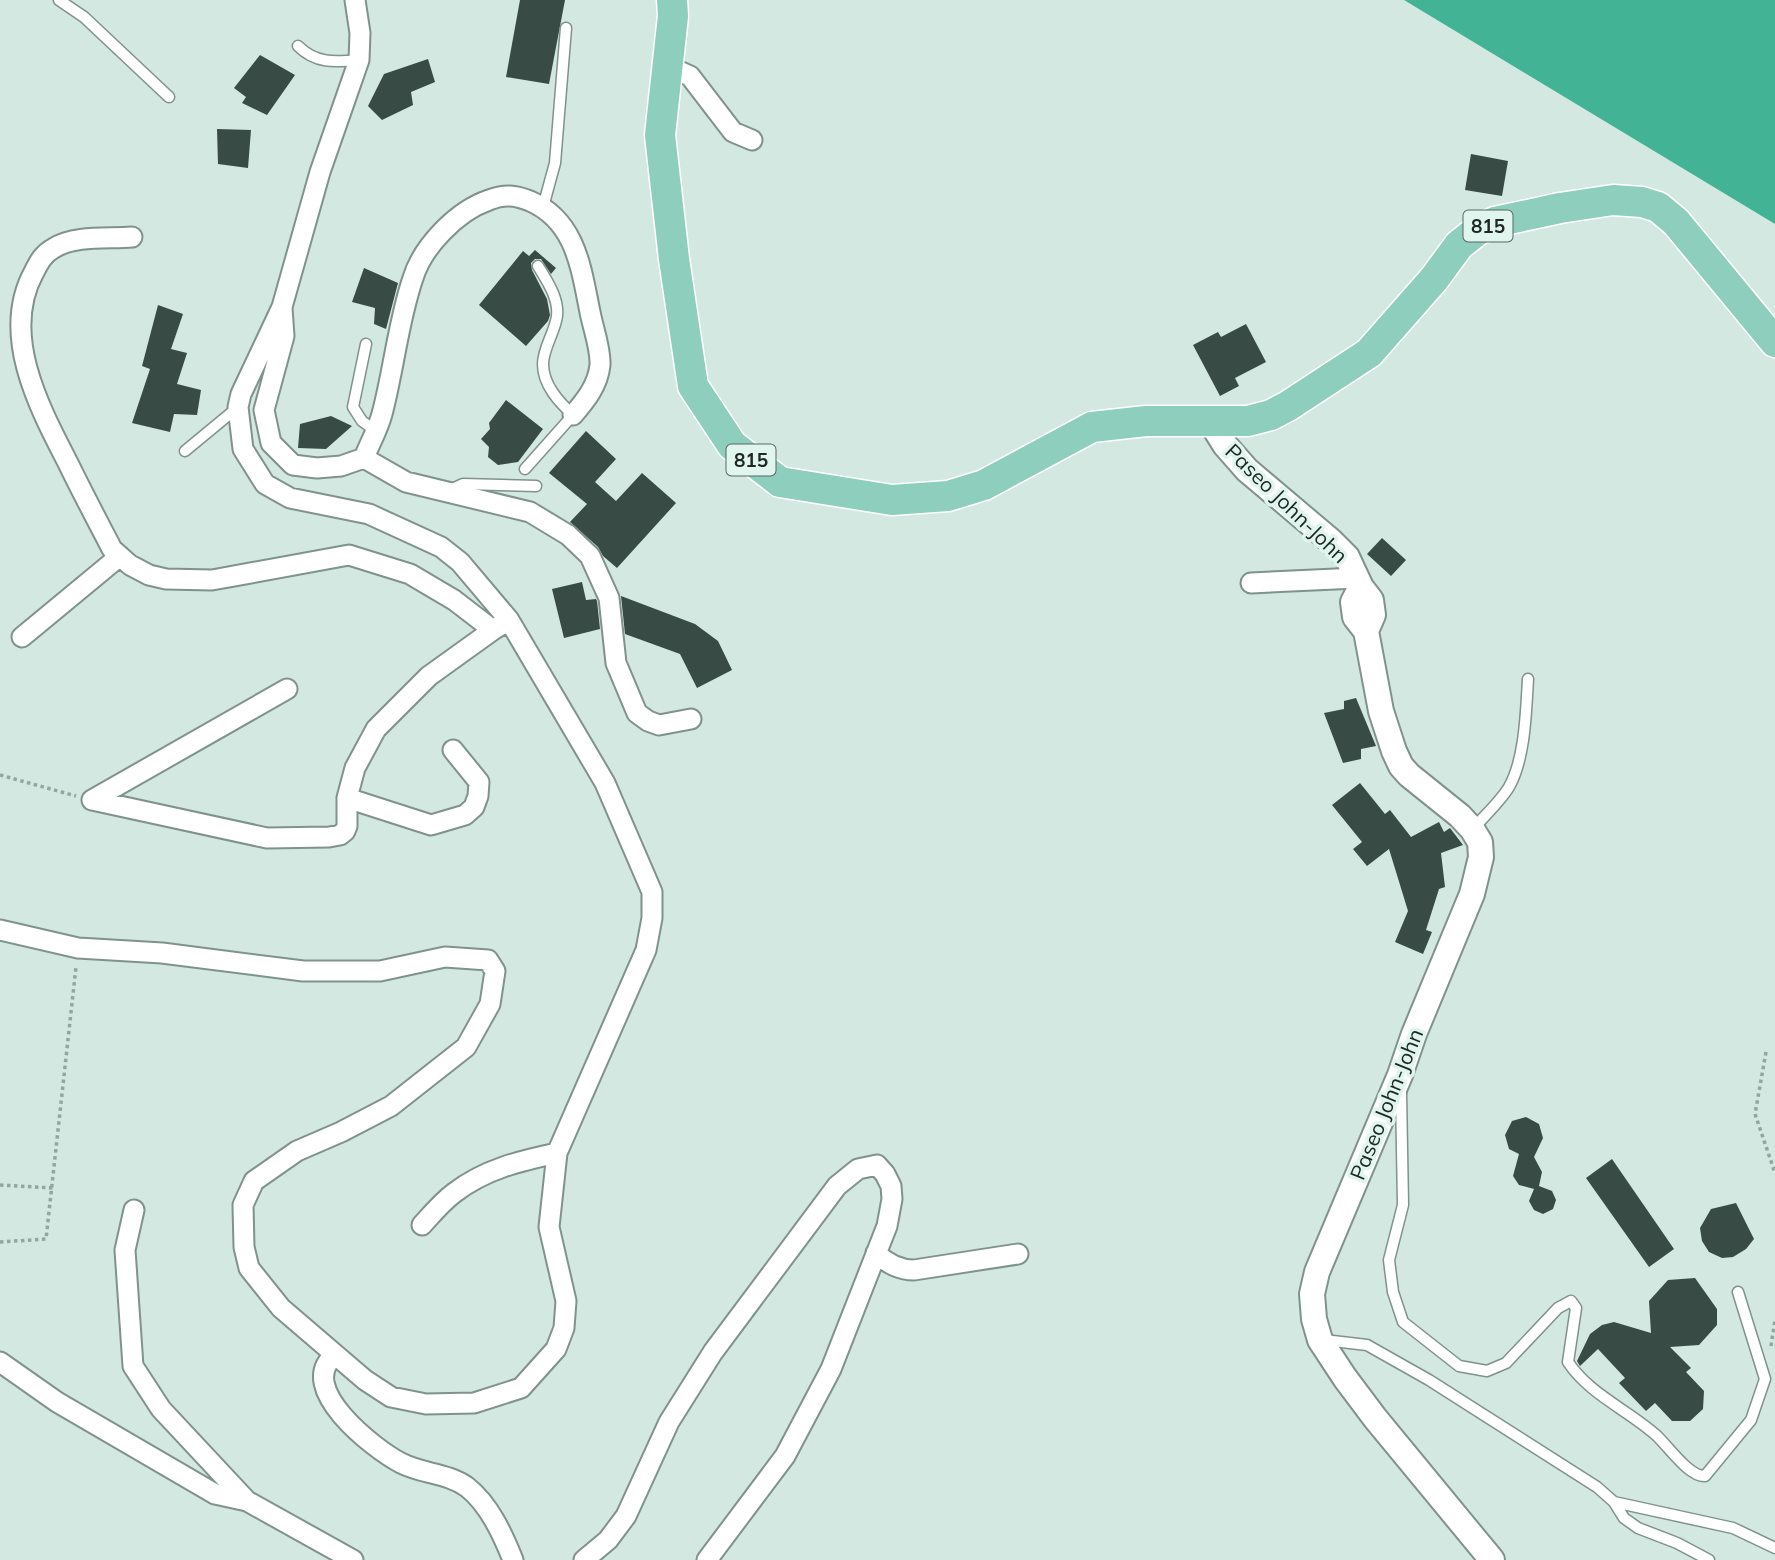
<svg xmlns="http://www.w3.org/2000/svg" width="1775" height="1560" viewBox="0 0 1775 1560" font-family="Mulish,sans-serif">
	<style>
		.forest { fill: #43b396 }
		.building { fill: #394b45 }
		.lines { fill: none; stroke-linecap: round; stroke-linejoin: round }
		.service-casing { stroke: #7f928c; stroke-width: 13 }
		.minor-casing { stroke: #7f928c; stroke-width: 23 }
		.tertiary-casing { stroke: #7f928c; stroke-width: 28 }
		.primary-casing { stroke: #fff; stroke-width: 33 }
		.path { stroke: #94a59f; stroke-width: 3.5; stroke-dasharray: 3.5 3.5; stroke-linecap: butt }
		.service { stroke: #fff; stroke-width: 10 }
		.minor { stroke: #fff; stroke-width: 19 }
		.tertiary { stroke: #fff; stroke-width: 24 }
		.primary { stroke: #8ecebd; stroke-width: 30 }
		.labels { text-anchor: middle; dominant-baseline: central; stroke-width: 7; stroke-linejoin: round; paint-order: stroke }
		.shield { fill: #dff5ed; stroke: #596661; stroke-width: 2 }
		.shield-label { font-size: 19px; font-weight: bold; fill: #202825 }
		.street-label { font-size: 21px; fill: #202825; stroke: #dff5ed }
	</style>
	<rect width="100%" height="100%" fill="#d2e8e0"/>
	<path class="forest" d="M 1404,0 L 1775,0 L 1775,224 Z"/>
	<path class="building" d="M 520,0 L 565,0 L 549,84 L 506,77 Z
		M 260,55 L 295,75 L 267,115 L 242,103 L 246,97 L 234,88 Z
		M 428,59 L 435,82 L 411,92 L 413,105 L 382,120 L 368,106 L 384,74 Z
		M 217,129 L 251,130 L 248,168 L 218,164 Z
		M 1471,154 L 1508,161 L 1502,196 L 1465,190 Z
		M 535,250 L 556,268 L 551,274 L 541,259 L 535,259 L 531,263 L 532,270 L 547,299 L 550,315 L 548,321 L 526,346 L 479,305 L 523,251 L 529,256 Z
		M 364,268 L 398,283 L 386,329 L 374,324 L 375,308 L 352,302 Z
		M 158,305 L 183,314 L 171,349 L 187,353 L 177,384 L 201,390 L 197,415 L 174,414 L 170,432 L 132,423 L 150,369 L 142,366 Z
		M 1246,324 L 1266,362 L 1235,378 L 1239,386 L 1220,396 L 1193,345 L 1218,332 L 1221,337 Z
		M 506,400 L 543,429 L 518,462 L 498,465 L 488,457 L 489,447 L 481,439 L 490,429 L 489,423 Z
		M 331,416 L 352,426 L 326,449 L 298,448 L 300,424 Z
		M 586,431 L 616,459 L 595,482 L 616,501 L 642,473 L 676,503 L 617,568 L 603,556 L 598,547 L 570,522 L 587,504 L 549,473 Z
		M 1382,538 L 1406,560 L 1391,576 L 1367,554 Z
		M 582,582 L 586,600 L 596,599 L 597,601 L 600,629 L 564,638 L 552,589 Z
		M 621,596 L 695,624 L 718,641 L 732,670 L 697,688 L 680,654 L 625,634 Z
		M 1356,698 L 1376,746 L 1361,749 L 1361,759 L 1343,763 L 1324,713 L 1344,709 L 1344,701 Z
		M 1360,783 L 1385,814 L 1390,810 L 1411,837 L 1439,822 L 1444,832 L 1450,828 L 1463,845 L 1441,853 L 1445,887 L 1439,889 L 1426,930 L 1432,932 L 1423,954 L 1395,942 L 1408,911 L 1389,849 L 1367,866 L 1353,849 L 1362,842 L 1332,805 Z
		M 1526,1117 L 1539,1124 L 1543,1138 L 1534,1157 L 1542,1172 L 1539,1186 L 1552,1191 L 1556,1200 L 1553,1209 L 1543,1214 L 1534,1210 L 1529,1201 L 1534,1189 L 1519,1185 L 1513,1176 L 1519,1154 L 1509,1149 L 1505,1135 L 1512,1121 Z
		M 1612,1159 L 1674,1249 L 1649,1267 L 1586,1178 Z
		M 1736,1203 L 1754,1239 L 1746,1249 L 1733,1257 L 1722,1258 L 1709,1252 L 1702,1241 L 1700,1228 L 1711,1209 Z
		M 1695,1278 L 1717,1309 L 1717,1325 L 1699,1345 L 1670,1347 L 1691,1368 L 1686,1372 L 1704,1391 L 1703,1409 L 1690,1421 L 1672,1421 L 1655,1403 L 1646,1411 L 1619,1383 L 1625,1378 L 1598,1349 L 1580,1366 L 1577,1361 L 1590,1334 L 1602,1325 L 1614,1322 L 1651,1333 L 1649,1301 L 1668,1280 Z"/>
	<g class="lines">
		<g class="service-casing">
			<path id="service" d="M 59,0 L 84,17 L 169,97
				M 298,46 C 316,64 335,62 359,60
				M 543,207 L 555,163 L 566,28
				M 366,344 L 353,407 L 362,421 L 376,431
				M 185,451 L 237,408
				M 525,469 L 573,415 C 559,402 543,385 543,364 C 543,348 555,332 557,316 C 559,298 547,281 538,266
				M 450,490 L 463,484 L 536,486
				M 1473,829 C 1484,816 1500,802 1509,787 C 1525,759 1526,712 1528,679
				M 1401,1093 L 1403,1205 L 1389,1260 L 1393,1292 L 1403,1322 L 1459,1366 L 1487,1371 L 1506,1363 L 1558,1308 L 1571,1301 L 1576,1308 L 1568,1362 C 1589,1394 1628,1410 1656,1435 C 1668,1446 1689,1477 1705,1476 L 1751,1420 L 1765,1379 L 1738,1292
				M 1324,1340 L 1367,1345 L 1429,1380 L 1597,1487 L 1614,1502 L 1624,1518 L 1638,1528 L 1677,1543 L 1709,1560
				M 1614,1502 L 1733,1528 L 1775,1548"/>
		</g>
		<g class="minor-casing">
			<path id="minor" d="M 666,73 L 681,72 L 690,76 L 733,132 L 752,140
				M 132,237 C 108,239 75,235 54,248 C 43,254 39,262 34,272 C 0,334 39,407 68,463 C 82,492 97,520 112,549 L 130,565 L 149,575 L 166,579 L 212,580 L 349,555 L 410,574 L 454,600 L 493,630 L 509,620
				M 282,308 L 284,336 L 264,410 L 271,443 L 293,465 L 317,468 L 341,466 L 364,458 C 370,443 378,429 382,414 C 394,369 398,322 413,278 C 423,246 457,211 489,200 C 504,194 515,195 530,201 C 576,221 581,268 590,312 C 593,328 601,349 600,365 C 598,385 586,400 573,415
				M 364,458 L 406,482 L 530,512 L 568,535 L 590,556 L 609,598 L 616,663 L 637,713 L 648,721 L 659,725 L 691,719
				M 1251,583 L 1357,578
				M 22,637 L 120,556
				M 347,798 L 431,825 L 465,815 L 474,807 L 478,796 L 479,782 L 453,750
				M 92,800 L 267,838 L 329,837 L 340,835 L 345,831 L 347,826 L 347,798 L 355,768 L 376,729 L 429,676 L 493,630
				M 92,800 L 287,689
				M 0,930 L 78,948 L 162,953 L 303,971 L 380,971 L 445,957 L 488,960 L 495,971 L 490,1004 L 466,1047 L 391,1106 L 341,1132 L 297,1151 L 254,1181 L 243,1205 L 244,1247 L 249,1268 L 281,1308 L 365,1380 L 391,1397 L 426,1404 L 474,1403 L 521,1388 L 556,1349 L 564,1328 L 566,1301 L 549,1227 L 557,1153 L 646,950 L 652,918 L 652,892 L 605,783 L 509,620 L 460,562 L 441,547 L 369,514 L 290,498 L 265,484 L 243,449 L 238,407 L 241,394 L 282,307 L 320,172 L 359,60 L 360,33 L 355,0
				M 134,1210 L 125,1250 L 133,1366 L 161,1409 L 247,1501 L 353,1560
				M 422,1225 C 432,1214 442,1202 454,1193 C 485,1169 520,1161 557,1153
				M 876,1253 C 886,1263 900,1270 914,1270 L 1018,1254
				M 335,1355 C 294,1387 374,1449 401,1463 C 422,1474 448,1473 467,1487 C 489,1504 503,1535 513,1560
				M 0,1362 L 57,1402 L 215,1494 L 247,1501
				M 584,1560 L 608,1540 L 626,1516 L 669,1422 L 713,1352 L 837,1186 L 858,1169 L 877,1165 L 885,1174 L 891,1186 L 892,1199 L 887,1226 L 831,1369 L 785,1456 L 707,1560"/>
		</g>
		<g class="tertiary-casing">
			<path id="tertiary" d="M 1210,421 L 1225,445 L 1247,470 L 1331,541 L 1347,557 L 1361,587 L 1371,600 L 1373,615 L 1366,631
				M 1361,587 L 1353,602 L 1355,617 L 1366,631 L 1381,711 L 1394,751 L 1401,766 L 1409,775 L 1460,816 L 1472,829 L 1480,842 L 1481,857 L 1472,894 L 1414,1034 L 1400,1075 L 1317,1272 L 1312,1294 L 1314,1319 L 1320,1340 L 1345,1378 L 1375,1418 L 1492,1560"/>
		</g>
		<g class="primary-casing">
			<path id="primary" d="M 672,0 L 673,16 L 660,135 L 674,259 L 693,386 L 732,445 L 780,482 L 892,500 L 948,496 L 984,485 L 1092,427 L 1146,421 L 1248,421 L 1271,415 L 1288,406 L 1369,353 L 1434,279 L 1459,245 L 1478,230 L 1495,222 L 1560,208 L 1613,200 L 1642,202 L 1658,207 L 1676,222 L 1775,342"/>
		</g>
		<path class="path" d="M 0,775 L 76,796
			M 1766,1052 L 1755,1114 L 1775,1173
			M 0,1185 L 53,1188
			M 0,1242 L 46,1239 L 76,967
			M 1771,1346 L 1775,1320"/>
		<use href="#service" class="service"/>
		<use href="#minor" class="minor"/>
		<use href="#tertiary" class="tertiary"/>
		<use href="#primary" class="primary"/>
	</g>
	<g class="labels">
		<g class="shield">
			<rect x="1463.5" y="210.5" width="49" height="31" rx="5"/>
			<rect x="726.5" y="444.5" width="49" height="31" rx="5"/>
		</g>
		<g class="shield-label">
			<text x="1488" y="226">815</text>
			<text x="751" y="460">815</text>
		</g>
		<g class="street-label">
			<text transform="translate(1287 503) rotate(44)">Paseo John-John</text>
			<text transform="translate(1386 1104) rotate(-68)">Paseo John-John</text>
		</g>
	</g>
</svg>
